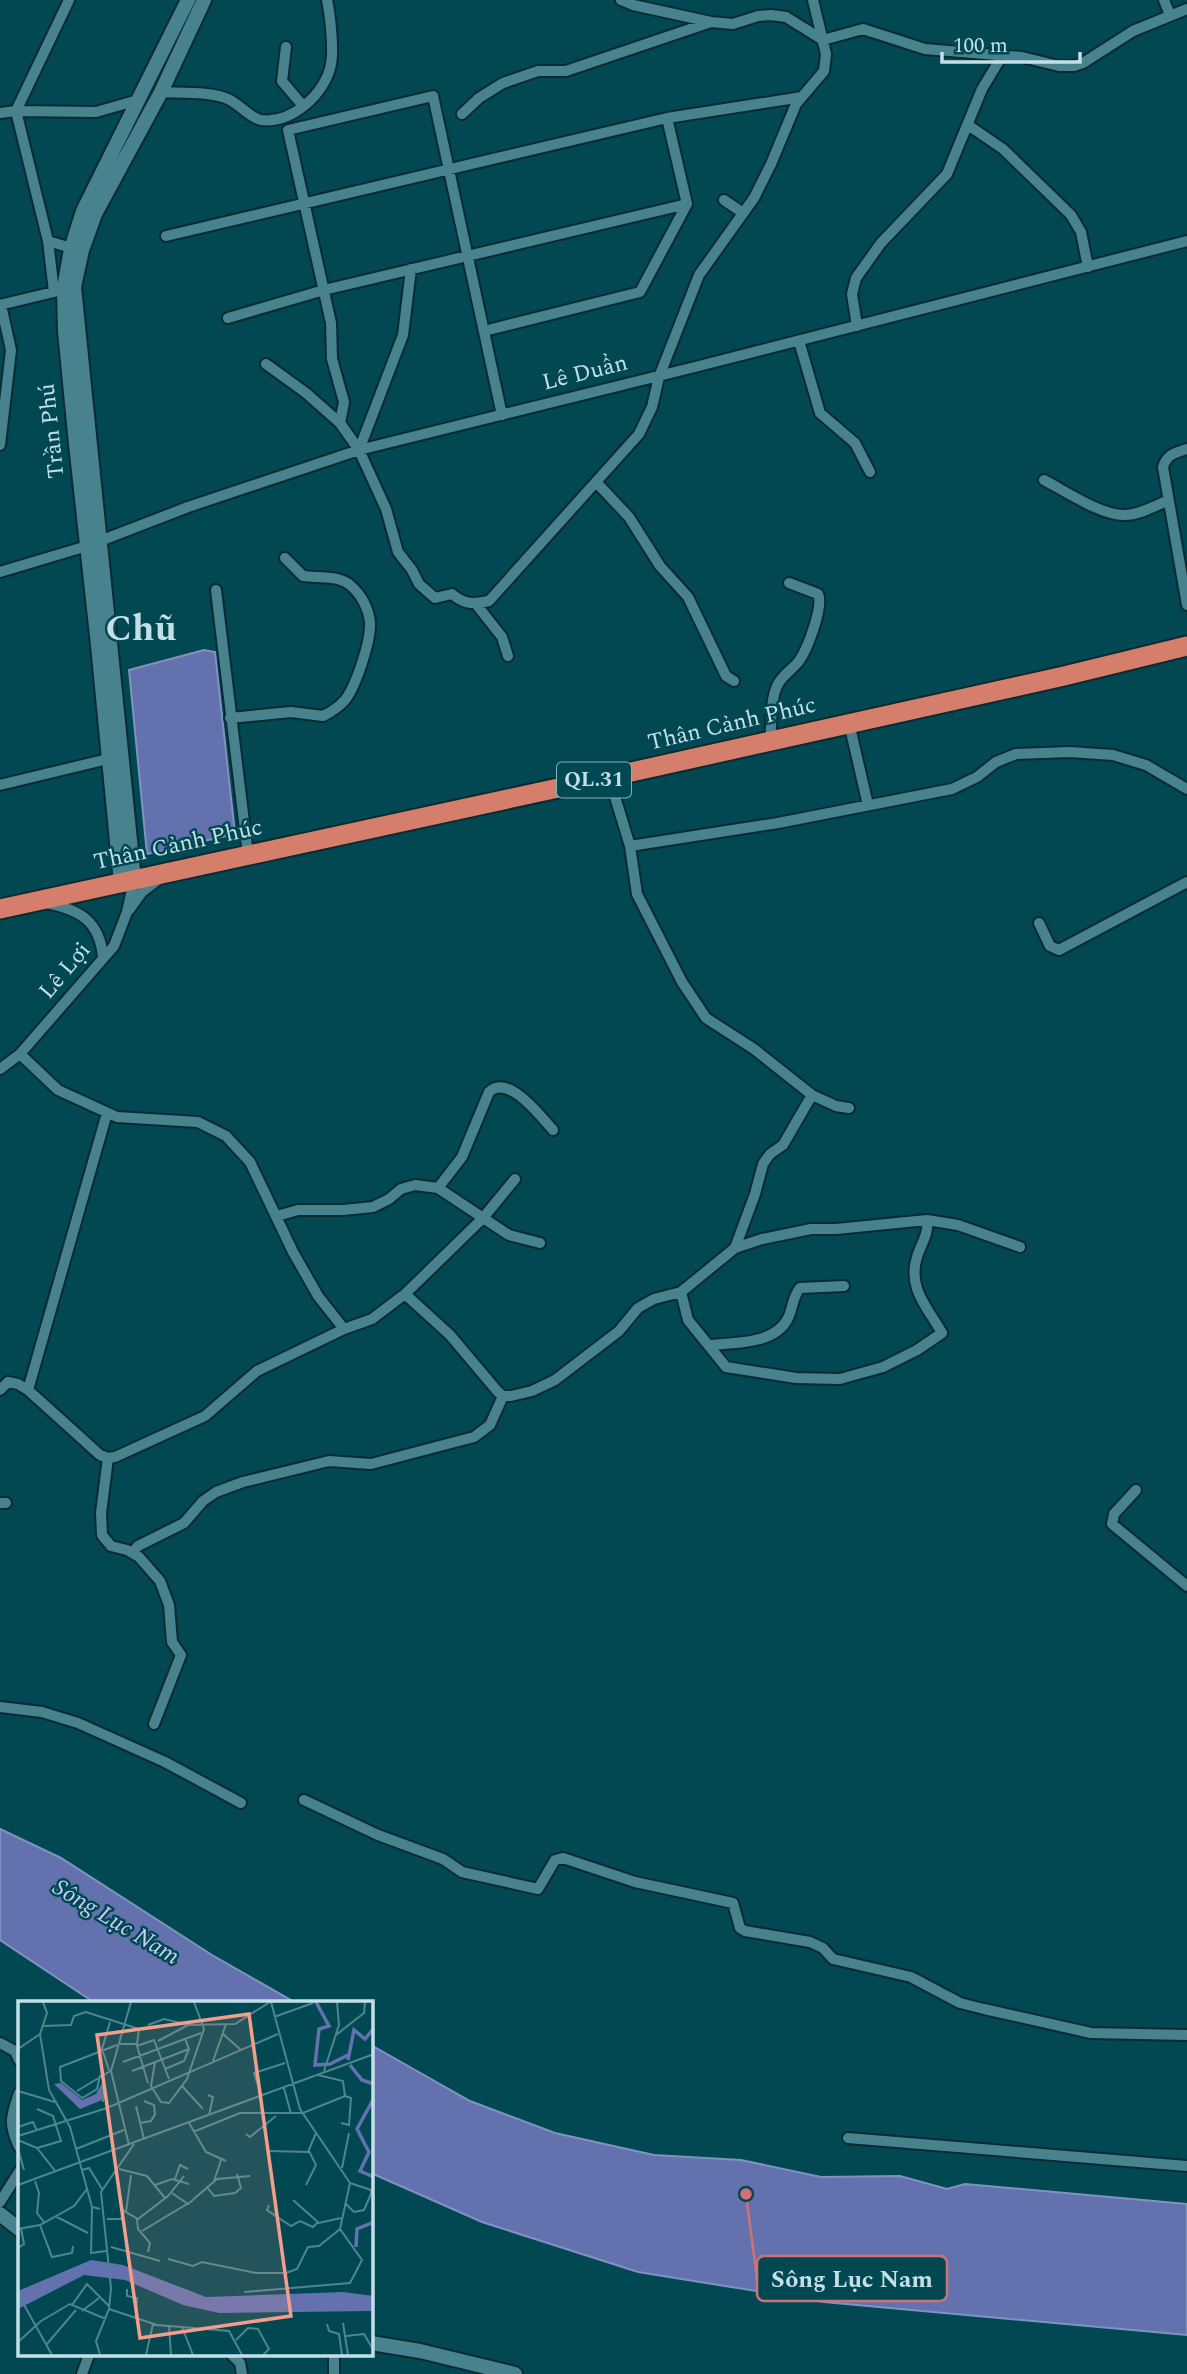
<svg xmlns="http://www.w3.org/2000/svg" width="1187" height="2374" viewBox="0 0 1187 2374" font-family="Spectral,serif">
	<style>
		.water { fill: #6372af; stroke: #8093c0; stroke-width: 2 }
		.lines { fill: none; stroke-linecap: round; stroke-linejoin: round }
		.street-casing { stroke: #0b2b31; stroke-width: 14 }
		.secondary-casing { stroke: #0b2b31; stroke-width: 18 }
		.highway-casing { stroke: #0b2b31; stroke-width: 23 }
		.street { stroke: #47828e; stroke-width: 10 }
		.secondary { stroke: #47828e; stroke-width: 14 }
		.highway { stroke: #d57e6b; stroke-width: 19 }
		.labels { text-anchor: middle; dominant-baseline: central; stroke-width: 5; stroke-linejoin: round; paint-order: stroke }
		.shield { fill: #014853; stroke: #89b2bb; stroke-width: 2 }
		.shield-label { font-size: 21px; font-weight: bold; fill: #c3e0e7 }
		.street-label { font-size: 23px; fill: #c3e0e7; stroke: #014853 }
		.water-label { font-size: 24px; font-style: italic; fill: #c5cff3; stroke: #014853 }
		.town-label { font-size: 37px; font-weight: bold; fill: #c3e0e7; stroke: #014853 }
		.inset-river { fill: none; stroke: #6372af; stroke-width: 3.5 }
		.inset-road { fill: none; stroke: #4f858e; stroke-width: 2 }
		.view { fill: #f49d8b; fill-opacity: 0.15; stroke: #f49d8b; stroke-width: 3.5 }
		.inset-edge { fill: none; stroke: #c3e0e7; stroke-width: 3.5 }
		.leader { fill: none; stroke: #ce7274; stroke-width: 2.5 }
		.callout-dot { fill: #ce7274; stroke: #014853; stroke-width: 2.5 }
		.callout { fill: #014853; stroke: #ce7274; stroke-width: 2.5 }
		.callout-label { font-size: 24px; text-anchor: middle; font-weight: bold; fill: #c3e0e7 }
	</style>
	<rect width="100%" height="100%" fill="#014853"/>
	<path class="water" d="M 204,650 L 215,652 L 235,834 L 147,854 L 129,670 Z
		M 0,1829 L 61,1858 L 212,1955 L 296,2003 L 95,2003 L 0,1940 Z
		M 371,2045 L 470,2101 L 555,2133 L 654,2155 L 741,2160 L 821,2177 L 900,2176 L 947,2189 L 965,2184 L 1187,2204 L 1187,2335 L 824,2302 L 638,2272 L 482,2222 L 371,2173 Z"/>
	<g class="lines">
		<g class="street-casing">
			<path id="street" d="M 621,0 L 633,5 L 711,22 L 733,24 L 758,16 L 771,15 L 786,17 L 823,40 L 863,29 L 925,49 L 1022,57 L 1059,66 L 1074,66 L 1083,63 L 1133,31 L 1187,9
				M 1164,0 L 1170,15
				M 286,47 L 282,81 L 303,106
				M 161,92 C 180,93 213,91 230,100 C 240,105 250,118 261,120 C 292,124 326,93 331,64 C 334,49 330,14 327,0
				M 0,113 L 16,111 L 96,112 L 138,100
				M 462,114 L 479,98 L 503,83 L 538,71 L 566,71 L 711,22
				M 968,125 L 1003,149 L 1071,215 L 1081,232 L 1088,267
				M 724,200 L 743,213
				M 166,236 L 667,118 L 802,97
				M 48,241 L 78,250
				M 411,269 L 403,335 L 359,450 L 386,509 L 398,552 L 412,570 L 419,584 L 435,598 L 452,594 C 465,605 473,604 489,601 L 639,434 L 652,407 L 659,377 L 699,275 L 754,198 L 771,164 L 796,104 L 824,71 L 826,54 L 813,0
				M 54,292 L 48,241 L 16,111 L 69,0
				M 0,305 L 58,291
				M 228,318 L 324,290 L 687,204
				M 857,326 L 852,294 L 856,278 L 881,243 L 947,174 L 982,89 L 1002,56
				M 484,331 L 640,292 L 687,204 L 667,118
				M 799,341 L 820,413 L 855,443 L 870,472
				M 266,364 L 306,393 L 340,423 L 359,450
				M 340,423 L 344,402 L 332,359 L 331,323 L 288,130 L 433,96 L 502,415
				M 0,445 L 11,350 L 1,305
				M 1187,449 C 1175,453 1167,454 1163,467 L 1187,605
				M 1044,480 C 1065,491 1102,516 1125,515 C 1139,515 1154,506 1167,501
				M 596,482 L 629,517 L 660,566 L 688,597 L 726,676 L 734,681
				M 0,572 L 87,546 L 188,507 L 359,450 L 699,366 L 1187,241
				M 216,590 L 248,855
				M 476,604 L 502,637 L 508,656
				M 230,718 L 291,712 L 323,716 C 331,712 339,707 345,700 C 356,686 371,641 370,623 C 369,609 361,594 350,585 C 338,575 318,578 303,576 L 285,558
				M 849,723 L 868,805
				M 770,741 C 772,723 770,702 777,686 C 782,675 792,670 799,661 C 807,650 824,606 818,594 L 789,583
				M 609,777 L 630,846 L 637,894 L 682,982 L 706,1018 L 754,1049 L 812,1095 L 836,1106 L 849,1108
				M 0,785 L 116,757
				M 630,846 L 778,823 L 952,789 L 977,777 L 996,762 L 1016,754 L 1070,752 L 1113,755 L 1146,765 L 1187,789
				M 47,903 C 80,910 100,921 103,958
				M 129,910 L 142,892 L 159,879
				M 1039,923 L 1050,946 L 1059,950 L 1187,882
				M 20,1054 L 58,1090 L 117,1117 L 198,1122 L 226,1136 L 250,1162 L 293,1252 L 318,1296 L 344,1329
				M 0,1069 L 20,1054 L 114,946 L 127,912 L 134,880
				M 438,1188 L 462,1157 L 489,1092 C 508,1073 541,1117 553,1130
				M 277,1216 L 298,1210 L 343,1210 L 373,1207 L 389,1199 L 401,1189 L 415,1185 L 438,1188 L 509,1235 L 540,1243
				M 735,1248 L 755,1194 L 763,1164 L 770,1154 L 783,1145 L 812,1095
				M 681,1292 L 688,1320 L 726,1367 L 796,1378 L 840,1379 L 883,1367 L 917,1350 L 942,1333 C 928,1308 907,1288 917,1257 C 921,1244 929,1234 927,1220
				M 405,1294 L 450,1335 L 498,1392 L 503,1396 L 511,1396 L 532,1391 L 555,1380 L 619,1331 L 638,1308 L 654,1299 L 681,1292 L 735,1248 L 762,1239 L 811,1229 L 836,1229 L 927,1220 L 958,1225 L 1020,1247
				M 710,1345 C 734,1343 774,1344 787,1320 C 793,1310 792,1297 800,1288 L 844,1286
				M 0,1390 L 8,1382 L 18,1384 L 28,1390 L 100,1455 L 108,1458 L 115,1457 L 205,1416 L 257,1371 L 344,1329 L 372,1319 L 405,1294 L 483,1218 L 515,1179
				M 28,1390 L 107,1113
				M 108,1458 L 101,1513 L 102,1535 L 111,1546 L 127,1550 L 139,1557 L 160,1581 L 169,1605 L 172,1642 L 181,1655 L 154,1724
				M 1136,1490 L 1114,1514 L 1112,1524 L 1187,1586
				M 0,1503 L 6,1503
				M 132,1553 L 138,1546 L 184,1523 L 203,1501 L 216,1492 L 243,1482 L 329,1461 L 371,1464 L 474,1437 L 490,1425 L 503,1396
				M 0,1707 L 42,1712 L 78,1723 L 165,1762 L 241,1803
				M 304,1800 L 378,1835 L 443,1859 L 462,1872 L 538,1889 L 555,1860 L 563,1858 L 635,1882 L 733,1903 L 740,1928 L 745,1931 L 810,1942 L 823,1948 L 833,1959 L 911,1977 L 960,2003 L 984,2009 L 1091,2033 L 1187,2035
				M 0,2043 L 15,2051 L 19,2060
				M 19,2093 C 11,2117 8,2123 19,2147
				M 848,2138 L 1187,2166
				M 0,2202 L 19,2172
				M 232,2355 L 240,2363 L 242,2374
				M 334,2355 L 334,2374
				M 82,2374 L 89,2355"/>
		</g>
		<g class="secondary-casing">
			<path id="secondary" d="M 134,880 L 74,287 L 82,250 L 95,214 L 161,92 L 204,0
				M 121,883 L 98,645 L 76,444 L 65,331 L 64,289 L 71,249 L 83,211 L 188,0
				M 0,2214 L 19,2229
				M 371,2343 L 420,2351 L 515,2374"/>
		</g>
		<g class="highway-casing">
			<path id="highway" d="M 0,909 L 609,777 L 1064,676 L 1187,646"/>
		</g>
		<use href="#street" class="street"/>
		<use href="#secondary" class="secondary"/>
		<use href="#highway" class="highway"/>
	</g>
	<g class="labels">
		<rect class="shield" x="557" y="762.5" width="74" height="35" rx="5"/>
		<g class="shield-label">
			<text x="594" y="780">QL.31</text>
		</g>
		<g class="street-label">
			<text transform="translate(585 373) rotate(-14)">Lê Duẩn</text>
			<text transform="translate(52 431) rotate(-96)">Trần Phú</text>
			<text transform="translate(732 724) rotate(-13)">Thân Cảnh Phúc</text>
			<text transform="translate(178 845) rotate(-12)">Thân Cảnh Phúc</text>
			<text transform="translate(65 971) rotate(-50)">Lê Lợi</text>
		</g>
		<g class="water-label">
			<text transform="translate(116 1922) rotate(31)">Sông Lục Nam</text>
		</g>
		<g class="town-label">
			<text x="141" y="629">Chũ</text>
		</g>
	</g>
	<g transform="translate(18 2001)">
		<rect width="355" height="355" fill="#014853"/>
		<path d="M 85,80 L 84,99 L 62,108 L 36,83 L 43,82 L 64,99 L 78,93 ZM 73,259 L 105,264 L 188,296 L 325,291 L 356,295 L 355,310 L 201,312 L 165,304 L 107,279 L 66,274 L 0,308 L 0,290 Z" fill="#6372af"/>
		<path class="inset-river" d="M 298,1 L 311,25 L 301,28 L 297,64 L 312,63 L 330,54M 330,59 L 336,29 L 347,38 L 356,27M 332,64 L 344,79 L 356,83M 356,97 L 339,128 L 351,151 L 342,170 L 356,176M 338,246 L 339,228 L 356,221"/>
		<path class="inset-road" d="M 25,1 L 29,12 L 22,33 L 31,89 L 52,126 L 74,206 L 82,208M 253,1 L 282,108 L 332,182M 256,16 L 295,2M 130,24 L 146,18 L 171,24 L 217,23 L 252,1M 24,25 L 53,24 L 56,15 L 68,11 L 121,28 L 119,43 L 102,43M 205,33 L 223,49M 318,34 L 346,12 L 347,1M 140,40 L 170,24M 0,48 L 22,33M 195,60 L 208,23M 105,61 L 183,32M 137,61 L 133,85 L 143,101 L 151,102 L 169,78 L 186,28 L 176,1M 147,68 L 166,60 L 171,48 L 167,37M 91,69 L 84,48 L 92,21M 114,70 L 171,48M 306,70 L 321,24 L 319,1M 82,74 L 79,88 L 64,97 L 43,80 L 42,66 L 99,44M 130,82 L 119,45 L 136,39 L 151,78M 164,85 L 185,108M 266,87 L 273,113M 0,90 L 37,101M 59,90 L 94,69M 243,93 L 236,72 L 267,62M 190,94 L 195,96 L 191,114M 85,101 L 85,73M 118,105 L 126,138M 122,122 L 133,120 L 137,113 L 136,104 L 126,100M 171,122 L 188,151 L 208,160M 323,122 L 331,124 L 333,97 L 327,95M 0,126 L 15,121 L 19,130M 175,131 L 222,112 L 285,112 L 327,95 L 325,80 L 300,74M 228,133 L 232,136 L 258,115M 0,135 L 89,107 L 260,33M 0,139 L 19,147 L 38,171M 111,144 L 93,70 L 113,1M 19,147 L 43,140 L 35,115 L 19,108M 0,148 L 6,169M 58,148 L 106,129M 251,150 L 290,151 L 298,132M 324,167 L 331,132M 101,168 L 129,175 L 147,197M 64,169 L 71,167 L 84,188M 157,178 L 162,164 L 170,168M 17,180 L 21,192 L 19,212 L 26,221M 196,180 L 203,159M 0,184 L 356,53M 137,184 L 154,178 L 171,183M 288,184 L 298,164 L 291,150M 189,186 L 196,195 L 217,192 L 223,187 L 219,173M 154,192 L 170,203 L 199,178 L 232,175M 275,199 L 301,222 L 323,217M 327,202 L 336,211 L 346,209 L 353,193 L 353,189 L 332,182M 251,204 L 249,209 L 273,225 L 282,220 L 295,226 L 300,221M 74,207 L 73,252 L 88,250M 108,211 L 113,174M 37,215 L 70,232M 89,218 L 103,218 L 106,210 L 120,218 L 150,195 L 166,175M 119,218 L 120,228 L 132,242 L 130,251M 22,224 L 34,256 L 54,252 L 55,245M 0,228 L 22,224 L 56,205 L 69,188M 124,230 L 169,203M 93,246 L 142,260M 0,247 L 6,243 L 3,227M 150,258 L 175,265 L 184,261 L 238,272 L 268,272 L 279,268 L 290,246 L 301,245 L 322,228M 109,288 L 109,295 L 119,297 L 118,316M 226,291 L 332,282 L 344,259 L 322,228 L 332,182M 0,293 L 34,354M 54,304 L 69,283 L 91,305M 91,308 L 139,324 L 211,330 L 224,354M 64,310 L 81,297M 325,322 L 330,354M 309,323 L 311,330 L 321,333 L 324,354M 151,325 L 153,354M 164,326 L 175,354M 328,335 L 346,333 L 356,350M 218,339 L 230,327 L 240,328 L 251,348 L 245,354M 0,341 L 23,320 L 52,303 L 88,318M 28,344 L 58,309M 82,354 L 78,340 L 91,308 L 93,287 L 83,191 L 116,143M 128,354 L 135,323"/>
		<path class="view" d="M 231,13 L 273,315 L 122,337 L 79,34 Z"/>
		<rect width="355" height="355" class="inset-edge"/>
	</g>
	<path class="leader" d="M746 2194L757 2279"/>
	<circle class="callout-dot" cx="746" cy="2194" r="7"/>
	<rect class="callout" x="757" y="2256" width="190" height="45" rx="7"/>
	<g class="callout-label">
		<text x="852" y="2287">Sông Lục Nam</text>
	</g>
	<path d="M942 52v10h138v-10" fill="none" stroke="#c3e0e7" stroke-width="3.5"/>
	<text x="953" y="52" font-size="21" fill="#c3e0e7" stroke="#014853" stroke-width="5" paint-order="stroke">100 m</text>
</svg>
